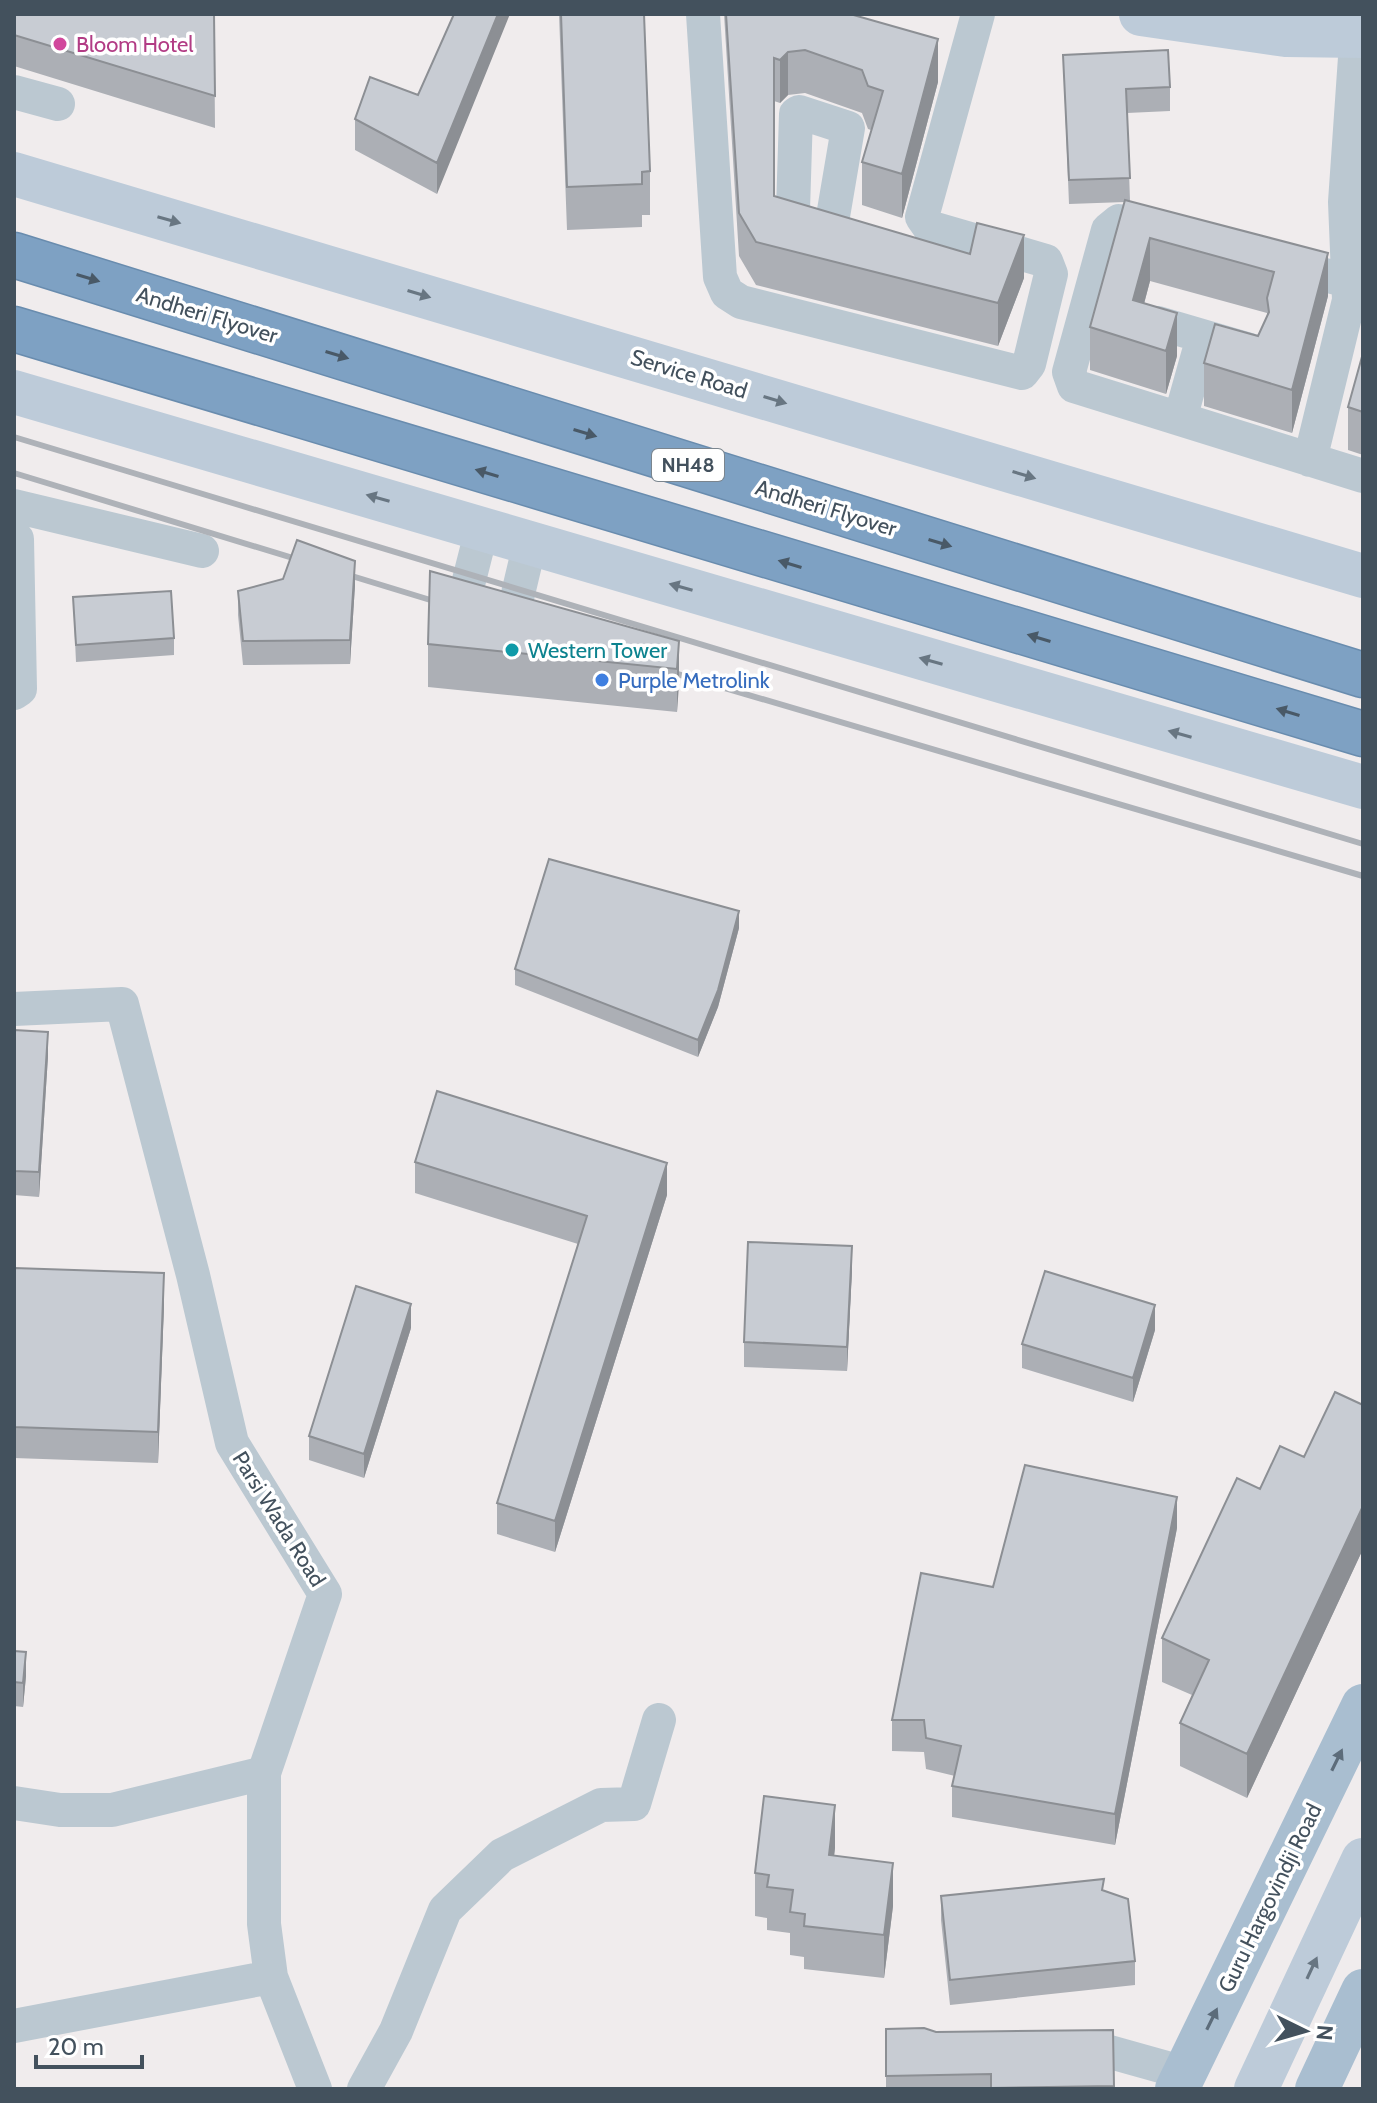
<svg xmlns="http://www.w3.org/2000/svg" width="1377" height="2103" viewBox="0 0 1377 2103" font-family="Cabin,sans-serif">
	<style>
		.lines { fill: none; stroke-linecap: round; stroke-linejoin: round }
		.highway-casing { stroke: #698cae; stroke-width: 47 }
		.street { stroke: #bbc8d1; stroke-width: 34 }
		.secondary { stroke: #bdcbd9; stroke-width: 44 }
		.primary { stroke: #a9bed0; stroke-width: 44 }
		.highway { stroke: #7ea1c3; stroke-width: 44 }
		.rail { stroke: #aeb2b8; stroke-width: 6 }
		.wall { fill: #acafb5 }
		.shaded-wall { fill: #8c8f94 }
		.building { fill: #c8ccd3; stroke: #8c8f94; stroke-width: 2 }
		.oneway { fill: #687682 }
		.oneway2 { fill: #495967 }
		.oneway3 { fill: #5c6c7a }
		.hotel-dot { fill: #d1479c; stroke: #fff; stroke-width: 3 }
		.culture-dot { fill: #0f9aa8; stroke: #fff; stroke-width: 3 }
		.shop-dot { fill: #3f7fe0; stroke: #fff; stroke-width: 3 }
		.labels { text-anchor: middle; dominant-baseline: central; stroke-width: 7; stroke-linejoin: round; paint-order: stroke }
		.shield { fill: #fff; stroke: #7b858e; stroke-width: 2 }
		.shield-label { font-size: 20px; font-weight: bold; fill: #43515d }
		.hotel-label { font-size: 22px; fill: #b23c85; stroke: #fff; text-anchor: start }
		.street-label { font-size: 22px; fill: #43515d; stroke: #fff }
		.culture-label { font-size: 22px; fill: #0d838f; stroke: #fff; text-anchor: start }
		.shop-label { font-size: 22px; fill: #366cbe; stroke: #fff; text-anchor: start }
	</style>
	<rect width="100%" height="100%" fill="#f0eced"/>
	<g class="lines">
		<g class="highway-casing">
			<path id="highway" d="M 14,255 L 1363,675
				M 14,329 L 1363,734"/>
		</g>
		<path class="street" d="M 703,14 L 720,277 L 727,293 L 741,302 L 1022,373 L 1029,364 L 1051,274 L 1046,261 L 929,227 L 922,217 L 978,14
			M 14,92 L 58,104
			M 821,231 L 799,224 L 793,210 L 796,114 L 799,112 L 848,128 L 830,234
			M 1162,232 L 1119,221 L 1108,230 L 1069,372 L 1074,386 L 1363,476
			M 1282,264 L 1348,281
			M 1158,323 L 1250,350
			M 1180,419 L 1203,337
			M 1310,460 L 1349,300 L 1345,202 L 1358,14
			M 14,506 L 202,551
			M 14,536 L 17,539 L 20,689 L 14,693
			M 464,600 L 482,529
			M 513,615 L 530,543
			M 14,1009 L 122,1004 L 193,1275 L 232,1443 L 325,1594 L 264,1773 L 264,1924 L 271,1977 L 315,2089
			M 14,1803 L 60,1810 L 112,1810 L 264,1773
			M 14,2026 L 271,1977
			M 1069,2051 L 1110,2052 L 1185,2073
			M 364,2089 L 396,2031 L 445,1910 L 502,1855 L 601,1805 L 634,1804 L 659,1720"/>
		<path class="secondary" d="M 1141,14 L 1286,35 L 1363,36
			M 14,174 L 1363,576
			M 14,392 L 1363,787
			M 1256,2089 L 1363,1860"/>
		<path class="primary" d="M 1177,2089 L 1363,1706
			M 1317,2089 L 1363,1991"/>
		<use href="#highway" class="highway"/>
		<path class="rail" d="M 14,437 L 1363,844
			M 14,473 L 450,606
			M 657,668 L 1363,876"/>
	</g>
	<path class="wall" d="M 14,14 L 214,14 L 215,128 L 14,66 Z
		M 454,14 L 437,194 L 355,150 L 355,119 L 418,95 Z
		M 559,14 L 644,14 L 650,171 L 650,215 L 642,215 L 642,227 L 567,230 Z
		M 724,14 L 850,14 L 938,82 L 902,218 L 862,205 L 862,162 L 871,130 L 868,129 L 862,113 L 805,93 L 788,95 L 780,103 L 774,101 L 774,196 L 1024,278 L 998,346 L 756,285 L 739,256 Z
		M 1063,55 L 1170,87 L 1170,111 L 1127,113 L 1130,201 L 1328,296 L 1292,433 L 1204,406 L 1204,363 L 1258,336 L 1267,316 L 1267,313 L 1150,281 L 1144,304 L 1177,356 L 1166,394 L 1090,370 L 1090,327 L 1125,202 L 1069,204 Z
		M 1363,353 L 1363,455 L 1348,450 L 1348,407 Z
		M 355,585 L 350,664 L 243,665 L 238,615 L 238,591 Z
		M 73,597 L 174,638 L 174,655 L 76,662 Z
		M 679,641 L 677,712 L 428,687 L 428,644 Z
		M 739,928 L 718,1007 L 698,1057 L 515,985 L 515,969 Z
		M 14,1030 L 48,1056 L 39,1197 L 14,1195 Z
		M 415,1162 L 667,1195 L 555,1552 L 497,1534 L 497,1503 L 578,1244 L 415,1193 Z
		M 14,1268 L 164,1305 L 158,1463 L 14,1458 Z
		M 852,1270 L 847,1371 L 744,1367 L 744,1342 Z
		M 411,1328 L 364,1478 L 309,1460 L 309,1436 Z
		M 1155,1330 L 1133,1402 L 1022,1368 L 1022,1344 Z
		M 1363,1405 L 1363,1549 L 1247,1798 L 1180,1766 L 1180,1723 L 1192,1695 L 1162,1682 L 1162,1638 L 1260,1489 L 1304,1457 Z
		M 1177,1528 L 1115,1845 L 952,1817 L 952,1786 L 955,1776 L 926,1769 L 924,1752 L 892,1751 L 892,1720 L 993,1587 Z
		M 14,1651 L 26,1676 L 23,1707 L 14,1706 Z
		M 835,1848 L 834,1856 L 893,1906 L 884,1978 L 804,1969 L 804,1957 L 790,1955 L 790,1933 L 767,1930 L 767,1918 L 755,1916 L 755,1873 Z
		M 1104,1891 L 1135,1961 L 1135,1985 L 950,2005 L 941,1920 L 941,1896 Z
		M 886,2029 L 936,2032 L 1113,2030 L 1114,2089 L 886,2089 Z"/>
	<path class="shaded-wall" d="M 498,14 L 510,14 L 437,194 L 437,163 Z
		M 938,39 L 938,82 L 902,218 L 902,174 Z
		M 788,52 L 788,95 L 780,103 L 780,60 Z
		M 1024,235 L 1024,278 L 998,346 L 998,303 Z
		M 1150,238 L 1150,281 L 1134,341 L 1133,300 Z
		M 1328,253 L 1328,296 L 1292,433 L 1292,390 Z
		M 1177,313 L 1177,356 L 1166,394 L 1166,351 Z
		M 355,561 L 355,585 L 350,664 L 350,640 Z
		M 679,641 L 679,685 L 677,712 L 677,669 Z
		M 739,911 L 739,928 L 718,1007 L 698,1057 L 698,1040 Z
		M 48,1032 L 48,1056 L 39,1197 L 39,1172 Z
		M 667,1163 L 667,1195 L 555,1552 L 555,1521 Z
		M 852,1246 L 852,1270 L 847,1371 L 847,1347 Z
		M 164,1273 L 164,1305 L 158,1463 L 158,1432 Z
		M 411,1304 L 411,1328 L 364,1478 L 364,1454 Z
		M 1155,1305 L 1155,1330 L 1133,1402 L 1133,1378 Z
		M 1177,1497 L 1177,1528 L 1115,1845 L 1115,1814 Z
		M 1363,1506 L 1363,1549 L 1247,1798 L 1247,1754 Z
		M 26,1652 L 26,1676 L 23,1707 L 23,1683 Z
		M 835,1805 L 835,1848 L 829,1898 L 829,1855 Z
		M 893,1863 L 893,1906 L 884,1978 L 884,1935 Z"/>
	<path class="building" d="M 14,14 L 214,14 L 215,96 L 14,35 Z
		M 454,14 L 498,14 L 437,163 L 355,119 L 370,77 L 418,95 Z
		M 561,14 L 644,14 L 650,171 L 642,172 L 642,184 L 567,187 Z
		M 726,14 L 850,14 L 938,39 L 902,174 L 862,162 L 883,91 L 868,86 L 862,70 L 805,50 L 788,52 L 780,60 L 774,58 L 774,196 L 970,254 L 977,223 L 1024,235 L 998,303 L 756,242 L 739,213 Z
		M 1168,50 L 1170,87 L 1126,89 L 1130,178 L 1069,180 L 1063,55 Z
		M 1125,200 L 1328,253 L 1292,390 L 1204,363 L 1215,324 L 1258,336 L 1269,312 L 1267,298 L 1274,272 L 1150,238 L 1133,300 L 1177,313 L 1166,351 L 1090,327 Z
		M 1363,353 L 1363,412 L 1348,407 Z
		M 297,540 L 355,561 L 350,640 L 243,641 L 238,591 L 283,579 Z
		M 430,571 L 679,641 L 677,669 L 428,644 Z
		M 171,591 L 174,638 L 76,645 L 73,597 Z
		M 549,859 L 739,911 L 718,990 L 698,1040 L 515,969 Z
		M 14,1030 L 48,1032 L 39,1172 L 14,1171 Z
		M 437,1091 L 667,1163 L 555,1521 L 497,1503 L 587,1216 L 415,1162 Z
		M 748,1242 L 852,1246 L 847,1347 L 744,1342 Z
		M 14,1268 L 164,1273 L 158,1432 L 14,1427 Z
		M 1045,1271 L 1155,1305 L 1133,1378 L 1022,1344 Z
		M 356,1286 L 411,1304 L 364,1454 L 309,1436 Z
		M 1335,1392 L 1363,1405 L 1363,1506 L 1247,1754 L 1180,1723 L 1209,1660 L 1162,1638 L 1237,1478 L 1260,1489 L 1280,1446 L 1304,1457 Z
		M 1025,1465 L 1177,1497 L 1115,1814 L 952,1786 L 961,1746 L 926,1738 L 924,1720 L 892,1720 L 921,1573 L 993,1587 Z
		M 14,1651 L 26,1652 L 23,1683 L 14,1682 Z
		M 764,1796 L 835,1805 L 829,1855 L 893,1863 L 884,1935 L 804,1926 L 805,1914 L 790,1912 L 793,1890 L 767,1887 L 769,1875 L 755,1873 Z
		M 1104,1879 L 1102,1890 L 1128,1899 L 1135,1961 L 950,1980 L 941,1896 Z
		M 924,2028 L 936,2032 L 1113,2030 L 1114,2086 L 991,2088 L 991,2074 L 886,2076 L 886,2029 Z"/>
	<defs><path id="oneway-solid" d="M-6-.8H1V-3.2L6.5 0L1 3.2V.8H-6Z" transform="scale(2)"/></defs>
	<g class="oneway">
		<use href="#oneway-solid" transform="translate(169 220) rotate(16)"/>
		<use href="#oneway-solid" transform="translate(419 294) rotate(17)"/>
		<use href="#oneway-solid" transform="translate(775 400) rotate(17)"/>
		<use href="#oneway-solid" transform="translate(1024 475) rotate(17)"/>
		<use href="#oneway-solid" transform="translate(378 498) rotate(-164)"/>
		<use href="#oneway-solid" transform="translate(681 587) rotate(-164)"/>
		<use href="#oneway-solid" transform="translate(931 661) rotate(-164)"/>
		<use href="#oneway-solid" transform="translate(1180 734) rotate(-164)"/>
		<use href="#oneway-solid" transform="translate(1312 1968) rotate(-65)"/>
	</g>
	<g class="oneway2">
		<use href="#oneway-solid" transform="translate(88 278) rotate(17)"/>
		<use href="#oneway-solid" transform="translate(337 355) rotate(17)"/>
		<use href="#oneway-solid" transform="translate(585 433) rotate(17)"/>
		<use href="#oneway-solid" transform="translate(487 473) rotate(-163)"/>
		<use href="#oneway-solid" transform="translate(940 543) rotate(17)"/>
		<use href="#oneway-solid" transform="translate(790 564) rotate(-163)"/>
		<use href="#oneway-solid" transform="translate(1039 638) rotate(-163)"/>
		<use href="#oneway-solid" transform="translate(1288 712) rotate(-163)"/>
	</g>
	<g class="oneway3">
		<use href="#oneway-solid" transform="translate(1337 1760) rotate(-64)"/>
		<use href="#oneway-solid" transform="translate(1212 2019) rotate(-64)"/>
	</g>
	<circle class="hotel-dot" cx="60" cy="44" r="8"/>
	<circle class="culture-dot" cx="512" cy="650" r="8"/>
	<circle class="shop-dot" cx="602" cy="680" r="8"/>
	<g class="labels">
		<rect class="shield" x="652" y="449" width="72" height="32" rx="6"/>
		<g class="shield-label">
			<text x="688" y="465">NH48</text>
		</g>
		<g class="hotel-label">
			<text x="76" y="44">Bloom Hotel</text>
		</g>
		<g class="street-label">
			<text transform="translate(207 315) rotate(17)">Andheri Flyover</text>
			<text transform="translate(689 374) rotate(17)">Service Road</text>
			<text transform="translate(826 508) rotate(17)">Andheri Flyover</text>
			<text transform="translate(279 1519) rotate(58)">Parsi Wada Road</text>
			<text transform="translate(1270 1898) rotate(-64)">Guru Hargovindji Road</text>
		</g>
		<g class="culture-label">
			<text x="528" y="650">Western Tower</text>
		</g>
		<g class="shop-label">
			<text x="618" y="680">Purple Metrolink</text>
		</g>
	</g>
	<rect width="1377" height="2103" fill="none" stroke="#43515d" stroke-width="32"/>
	<g transform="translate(1305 2031) rotate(95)" stroke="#ffffff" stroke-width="6" paint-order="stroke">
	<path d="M0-6L14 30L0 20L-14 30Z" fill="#43515d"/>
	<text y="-12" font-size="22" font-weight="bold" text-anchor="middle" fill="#43515d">N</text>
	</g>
	<path d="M36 2055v12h106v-12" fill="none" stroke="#43515d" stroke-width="4"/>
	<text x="48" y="2055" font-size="24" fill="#43515d" stroke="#ffffff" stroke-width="6" paint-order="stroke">20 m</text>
</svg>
